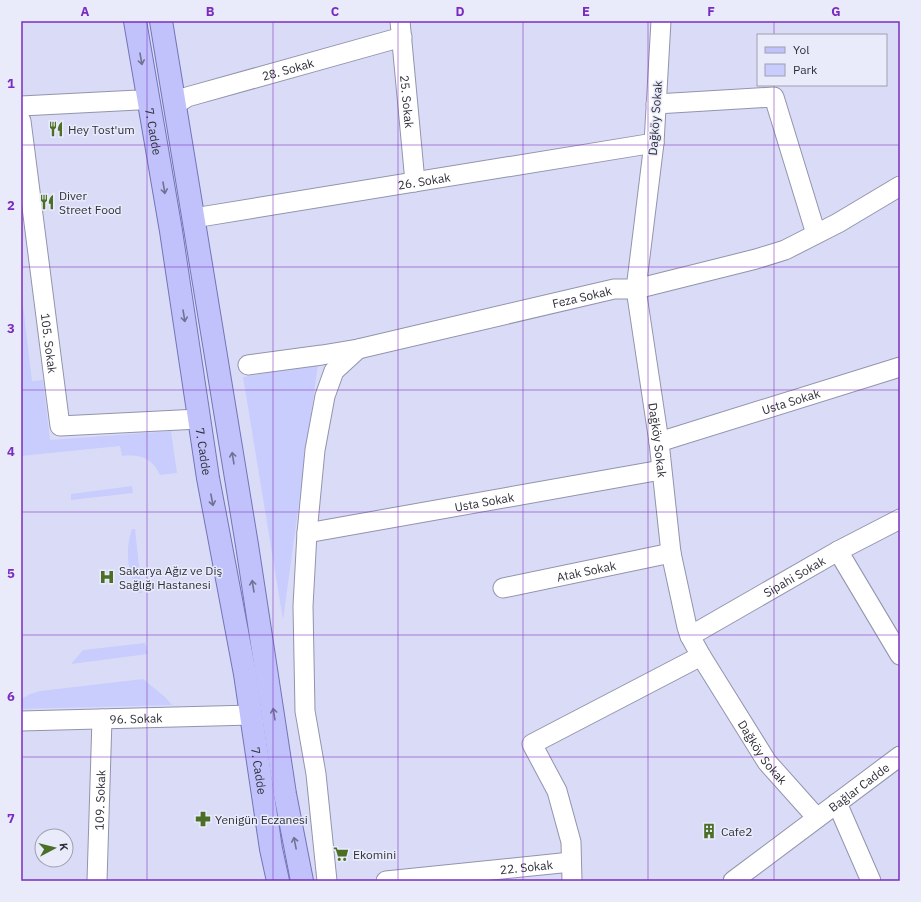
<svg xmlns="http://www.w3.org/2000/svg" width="921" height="902" viewBox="0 0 921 902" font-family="'IBM Plex Sans',sans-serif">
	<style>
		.green { fill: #c9cdfd }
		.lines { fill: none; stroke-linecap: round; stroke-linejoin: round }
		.minor-casing { stroke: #9294ad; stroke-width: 21 }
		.major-casing { stroke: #7374b7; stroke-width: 24 }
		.minor { stroke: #fff; stroke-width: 19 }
		.major { stroke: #c1c2fc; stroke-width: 22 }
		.oneway { stroke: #717291 }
		.grid { fill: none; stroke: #7b2cbf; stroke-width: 1; stroke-opacity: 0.55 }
		.labels { text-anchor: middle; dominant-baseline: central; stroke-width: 3; stroke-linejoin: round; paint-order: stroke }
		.street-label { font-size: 12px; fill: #2f303a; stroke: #e9ebfb }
		.poi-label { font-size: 12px; fill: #2f303a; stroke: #e9ebfb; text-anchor: start }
		.neatline { fill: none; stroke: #7b2cbf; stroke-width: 1.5 }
		.grid-label { font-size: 13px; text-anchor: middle; font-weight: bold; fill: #7b2cbf }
	</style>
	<rect width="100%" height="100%" fill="#dadcf7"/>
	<path class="green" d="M 21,288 L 32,381 L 43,380 L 50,440 L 171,431 L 177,473 L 160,475 C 152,458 140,454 122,456 L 120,446 L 21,456 Z
		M 318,364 L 283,620 L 243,377 Z
		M 132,486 L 133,493 L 71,500 L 71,494 Z
		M 132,529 L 135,529 L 142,593 L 139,593 C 128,573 124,552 132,529 Z
		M 145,643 L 148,654 L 71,664 L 83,650 Z
		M 143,679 L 165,697 L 172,705 L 21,709 L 21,699 L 30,694 L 40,691 Z"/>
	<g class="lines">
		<g class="minor-casing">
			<g id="minor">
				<path id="s1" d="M 400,21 L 415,182"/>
				<path id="s2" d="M 661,21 L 654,143 L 636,289 L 659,442 L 671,553 L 687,627 L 690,636 L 701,656 L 767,762 L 817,818"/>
				<path d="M 656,104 L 774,97 L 816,234"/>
				<path id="s3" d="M 175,105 L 187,97 L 402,37"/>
				<path d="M 21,106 L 138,100 L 148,98"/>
				<path id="s4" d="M 21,121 L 60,426 L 199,419"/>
				<path id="s5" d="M 194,218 L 654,143"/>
				<path id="s6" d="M 248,365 L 322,355 L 358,349 L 614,289 L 636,289 L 756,259 L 785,250 L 838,223 L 900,186"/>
				<path id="s7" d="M 659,442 L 900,367"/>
				<path id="s8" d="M 307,533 L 661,470"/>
				<path d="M 838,551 L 900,655"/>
				<path id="s9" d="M 503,588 L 671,553"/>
				<path id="s10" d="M 690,636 L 838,551 L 900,519"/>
				<path id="s11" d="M 21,721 L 252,715"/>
				<path d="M 837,803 L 871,881"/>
				<path id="s12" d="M 97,881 L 102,719"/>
				<path d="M 327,881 L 316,774 L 305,711 L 303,606 L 307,533 L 315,450 L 325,396 L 334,371 L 358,349"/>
				<path id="s13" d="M 386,881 L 571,862"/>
				<path d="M 572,881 L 571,842 L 557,791 L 532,744 L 701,656"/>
				<path id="s14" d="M 733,881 L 900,756"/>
			</g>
		</g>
		<g class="major-casing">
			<g id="major">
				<path id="s15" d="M 135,21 L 171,231 L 208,478 L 245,674 L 271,849 L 278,881"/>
				<path d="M 161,21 L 247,545 L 285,794 L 302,881"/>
			</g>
		</g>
		<use href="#minor" class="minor"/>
		<use href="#major" class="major"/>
	</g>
	<defs><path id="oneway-shaft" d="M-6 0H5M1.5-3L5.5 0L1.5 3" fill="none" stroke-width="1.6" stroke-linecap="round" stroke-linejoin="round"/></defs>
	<g class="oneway">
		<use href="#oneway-shaft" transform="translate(141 59) rotate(80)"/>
		<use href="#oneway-shaft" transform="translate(164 188) rotate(80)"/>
		<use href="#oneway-shaft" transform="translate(184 316) rotate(81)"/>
		<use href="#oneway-shaft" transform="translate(233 458) rotate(-99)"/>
		<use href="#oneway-shaft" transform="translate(212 500) rotate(79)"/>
		<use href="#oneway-shaft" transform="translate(253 586) rotate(-99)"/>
		<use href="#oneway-shaft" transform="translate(274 714) rotate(-99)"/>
		<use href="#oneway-shaft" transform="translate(295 843) rotate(-101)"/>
	</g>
	<path class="grid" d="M 147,21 L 147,881M 273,21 L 273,881M 398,21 L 398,881M 523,21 L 523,881M 648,21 L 648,881M 774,21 L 774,35M 774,85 L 774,881M 21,145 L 900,145M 21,267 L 900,267M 21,390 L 900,390M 21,512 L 900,512M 21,635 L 900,635M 21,757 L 900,757"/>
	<defs>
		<g id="restaurant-bare" transform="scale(1.2)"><path d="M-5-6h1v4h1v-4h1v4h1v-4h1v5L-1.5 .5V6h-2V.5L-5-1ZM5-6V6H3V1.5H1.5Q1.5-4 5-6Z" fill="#4c6f27" stroke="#e9ebfb" stroke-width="2.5" paint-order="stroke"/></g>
		<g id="hospital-bare" transform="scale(1.2)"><path d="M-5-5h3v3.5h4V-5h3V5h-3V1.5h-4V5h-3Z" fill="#4c6f27" stroke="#e9ebfb" stroke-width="2.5" paint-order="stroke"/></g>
		<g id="pharmacy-bare" transform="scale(1.2)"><path d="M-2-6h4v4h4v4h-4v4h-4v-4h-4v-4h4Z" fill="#4c6f27" stroke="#e9ebfb" stroke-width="2.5" paint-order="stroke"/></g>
		<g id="building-bare" transform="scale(1.2)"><path d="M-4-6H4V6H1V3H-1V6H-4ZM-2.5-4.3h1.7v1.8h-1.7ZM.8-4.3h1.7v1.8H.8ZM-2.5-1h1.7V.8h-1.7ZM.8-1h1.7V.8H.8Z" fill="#4c6f27" stroke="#e9ebfb" stroke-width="2.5" paint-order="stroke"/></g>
		<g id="supermarket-bare" transform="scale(1.2)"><path d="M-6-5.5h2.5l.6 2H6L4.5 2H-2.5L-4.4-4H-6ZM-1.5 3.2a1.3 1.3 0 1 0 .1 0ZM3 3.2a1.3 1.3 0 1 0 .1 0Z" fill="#4c6f27" stroke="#e9ebfb" stroke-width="2.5" paint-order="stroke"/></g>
	</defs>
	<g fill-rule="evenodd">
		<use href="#restaurant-bare" x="56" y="129"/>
		<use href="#restaurant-bare" x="47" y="202"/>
		<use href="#hospital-bare" x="107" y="577"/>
		<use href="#pharmacy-bare" x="203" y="819"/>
		<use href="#building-bare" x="709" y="831"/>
		<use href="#supermarket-bare" x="341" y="854"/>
	</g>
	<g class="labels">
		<g class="street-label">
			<text stroke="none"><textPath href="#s3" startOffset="119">28. Sokak</textPath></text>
			<text stroke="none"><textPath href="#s1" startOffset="81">25. Sokak</textPath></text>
			<text transform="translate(655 118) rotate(-86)">Dağköy Sokak</text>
			<text stroke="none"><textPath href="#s15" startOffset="112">7. Cadde</textPath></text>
			<text stroke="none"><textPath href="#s5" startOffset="233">26. Sokak</textPath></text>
			<text stroke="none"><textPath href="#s6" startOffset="341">Feza Sokak</textPath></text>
			<text stroke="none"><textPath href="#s4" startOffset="224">105. Sokak</textPath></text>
			<text stroke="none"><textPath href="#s7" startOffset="138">Usta Sokak</textPath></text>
			<text stroke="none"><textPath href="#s2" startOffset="422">Dağköy Sokak</textPath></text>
			<text stroke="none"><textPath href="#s15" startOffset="436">7. Cadde</textPath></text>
			<text stroke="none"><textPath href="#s8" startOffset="180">Usta Sokak</textPath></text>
			<text stroke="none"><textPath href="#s9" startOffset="85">Atak Sokak</textPath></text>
			<text stroke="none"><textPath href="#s10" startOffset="120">Sipahi Sokak</textPath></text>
			<text stroke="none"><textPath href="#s11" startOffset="115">96. Sokak</textPath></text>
			<text stroke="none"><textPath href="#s2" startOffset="758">Dağköy Sokak</textPath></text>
			<text stroke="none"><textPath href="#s15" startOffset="760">7. Cadde</textPath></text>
			<text stroke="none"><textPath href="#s14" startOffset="157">Bağlar Cadde</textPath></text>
			<text stroke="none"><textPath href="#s12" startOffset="81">109. Sokak</textPath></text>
			<text stroke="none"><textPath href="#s13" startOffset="141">22. Sokak</textPath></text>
		</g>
		<g class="poi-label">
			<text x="68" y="129">Hey Tost'um</text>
			<text x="59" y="195">Diver<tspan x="59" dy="14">Street Food</tspan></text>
			<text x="119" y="570">Sakarya Ağız ve Diş<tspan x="119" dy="14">Sağlığı Hastanesi</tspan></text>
			<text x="215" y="819">Yenigün Eczanesi</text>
			<text x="721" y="831">Cafe2</text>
			<text x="353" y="854">Ekomini</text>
		</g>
	</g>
	<rect width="921" height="902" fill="none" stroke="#e9ebfb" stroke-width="44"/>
	<rect x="757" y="34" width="130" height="52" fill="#e9ebfb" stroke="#9fa0ae"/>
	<rect x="765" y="47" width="20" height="6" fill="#c1c2fc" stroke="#9fa0ae"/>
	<text x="793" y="54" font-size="12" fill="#2f303a">Yol</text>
	<rect x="765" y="64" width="20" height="12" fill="#c9cdfd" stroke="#9fa0ae"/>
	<text x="793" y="74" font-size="12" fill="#2f303a">Park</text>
	<g transform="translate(54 848) rotate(83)"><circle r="19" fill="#e9ebfb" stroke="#9fa0ae"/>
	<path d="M0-3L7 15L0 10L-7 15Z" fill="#4c6f27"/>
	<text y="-6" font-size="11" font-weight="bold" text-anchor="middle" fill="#2f303a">K</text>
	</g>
	<rect x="22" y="22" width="877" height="858" class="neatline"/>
	<g class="grid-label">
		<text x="85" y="16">A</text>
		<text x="210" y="16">B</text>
		<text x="335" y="16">C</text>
		<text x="460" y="16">D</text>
		<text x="586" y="16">E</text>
		<text x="711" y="16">F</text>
		<text x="836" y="16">G</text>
		<text x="11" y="88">1</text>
		<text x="11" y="210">2</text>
		<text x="11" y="333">3</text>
		<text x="11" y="456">4</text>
		<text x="11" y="578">5</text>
		<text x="11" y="701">6</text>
		<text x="11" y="823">7</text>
	</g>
</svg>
